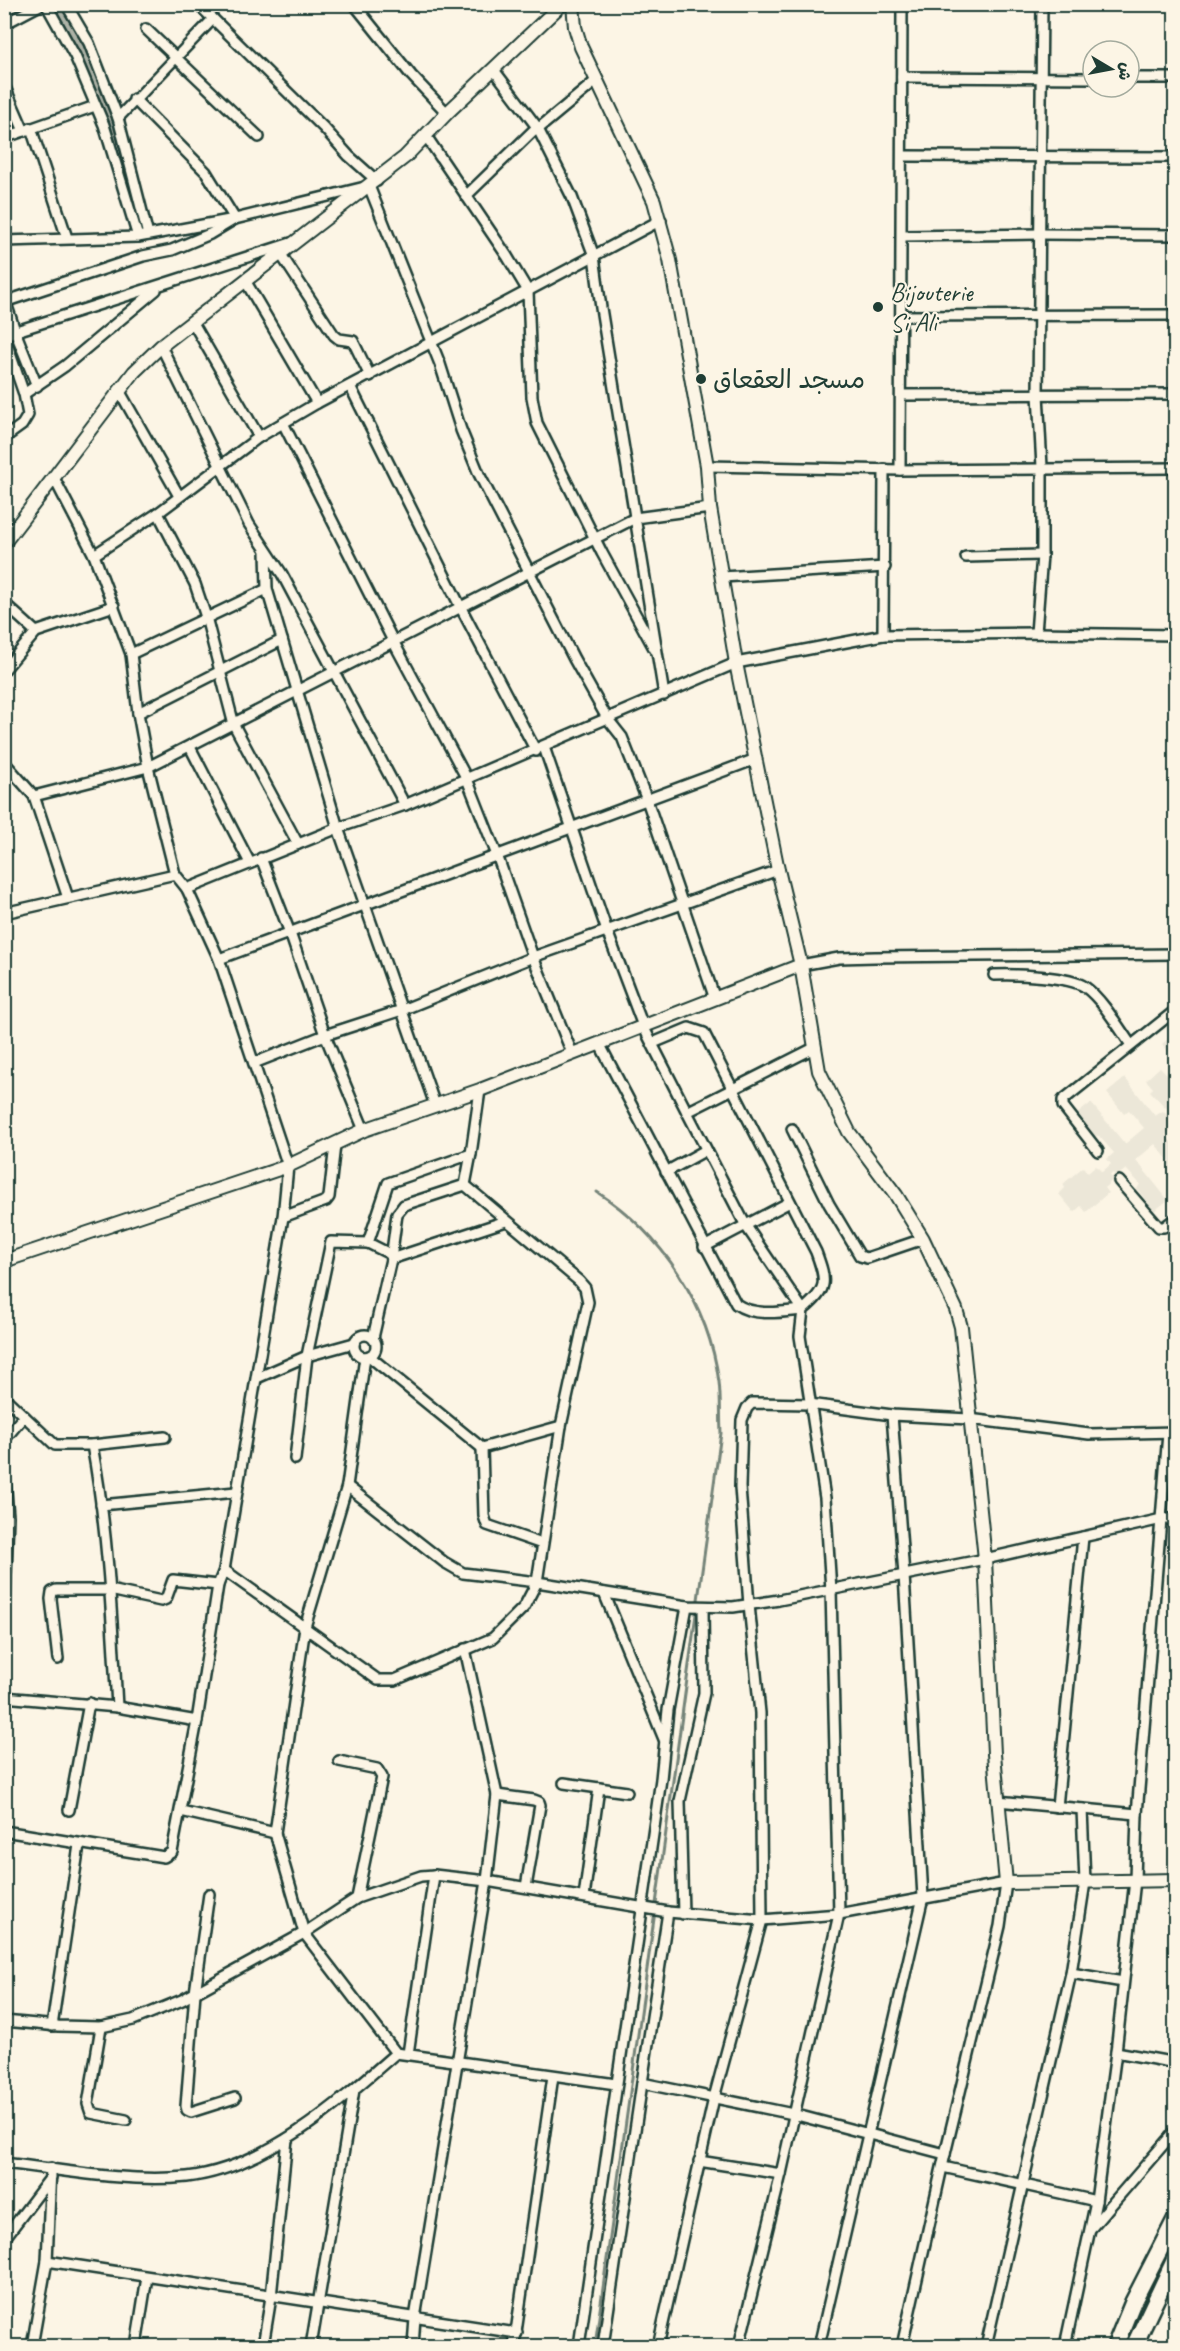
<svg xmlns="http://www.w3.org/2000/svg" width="1180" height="2351" font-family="Caveat,'Playpen Sans Arabic',sans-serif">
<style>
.built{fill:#ece7d8}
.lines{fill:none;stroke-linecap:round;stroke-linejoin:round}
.stream{stroke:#758479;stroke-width:3}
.canal{stroke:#aeb3a7;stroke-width:10}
.minor-casing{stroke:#1f3d34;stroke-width:14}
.tertiary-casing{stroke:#1f3d34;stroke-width:16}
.primary-casing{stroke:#1f3d34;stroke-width:20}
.minor{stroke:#fcf5e5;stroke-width:9}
.tertiary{stroke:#fcf5e5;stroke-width:12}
.primary{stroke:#fcf5e5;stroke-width:15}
.poi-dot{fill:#1f3d34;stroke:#fcf5e5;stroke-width:2}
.labels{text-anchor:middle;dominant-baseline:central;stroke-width:4.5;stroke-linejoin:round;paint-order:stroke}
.poi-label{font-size:26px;fill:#1f3d34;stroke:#fcf5e5;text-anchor:start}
</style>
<rect width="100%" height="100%" fill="#fcf5e5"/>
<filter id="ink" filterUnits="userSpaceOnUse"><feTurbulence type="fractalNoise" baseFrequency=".0167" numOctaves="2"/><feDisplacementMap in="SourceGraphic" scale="12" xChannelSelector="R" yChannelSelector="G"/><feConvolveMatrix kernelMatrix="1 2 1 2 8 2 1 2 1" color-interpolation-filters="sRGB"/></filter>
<g filter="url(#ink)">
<g class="built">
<path d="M 1175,1033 L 1175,1060 L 1162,1044 Z"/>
<path d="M 1160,1067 L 1169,1076 L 1173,1073 L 1175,1076 L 1175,1119 L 1171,1123 L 1174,1128 L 1166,1135 L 1175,1147 L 1175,1174 L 1168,1165 L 1169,1161 L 1155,1144 L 1136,1160 L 1168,1200 L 1154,1211 L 1137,1189 L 1140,1184 L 1126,1169 L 1116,1177 L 1113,1173 L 1110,1175 L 1113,1180 L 1104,1188 L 1108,1193 L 1086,1212 L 1081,1206 L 1074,1212 L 1059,1194 L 1065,1188 L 1063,1184 L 1083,1167 L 1088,1173 L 1096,1166 L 1102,1172 L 1111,1164 L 1107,1159 L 1114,1153 L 1099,1136 L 1093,1135 L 1077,1114 L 1091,1103 L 1125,1144 L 1144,1128 L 1129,1110 L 1124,1114 L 1107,1093 L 1125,1078 L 1155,1116 L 1163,1111 L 1169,1117 L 1174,1112 L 1170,1106 L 1166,1108 L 1150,1091 L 1153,1088 L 1146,1080 Z"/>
</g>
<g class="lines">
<path class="stream" d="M 595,2346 L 721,1433 C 720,1416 721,1398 719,1382 C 709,1305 662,1234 597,1192"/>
<path class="canal" d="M 59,4 L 87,55 L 120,140"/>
<g class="minor-casing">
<g id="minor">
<path d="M 46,4 L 75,56 L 104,125 L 138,237"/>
<path d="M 66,4 L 89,43 L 118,118"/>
<path d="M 198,4 L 324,128 L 349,156 L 377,181"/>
<path d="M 354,4 L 411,75 L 447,113"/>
<path d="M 4,24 L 42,4"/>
<path d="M 146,29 L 259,137"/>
<path d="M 494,70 L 537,127 L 572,197 L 594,256 L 601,308 L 664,695"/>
<path d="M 902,77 L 1093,78"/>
<path d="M 1129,78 L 1176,78"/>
<path d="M 4,85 L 24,131"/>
<path d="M 31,128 L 67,238"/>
<path d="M 538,129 L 597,80"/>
<path d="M 426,136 L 507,256 L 528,291 L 532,397 L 537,423 L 602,553 L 655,650"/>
<path d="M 4,138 L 95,106"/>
<path d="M 903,156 L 1176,157"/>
<path d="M 466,196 L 537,127"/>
<path d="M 148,235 L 118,118 L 213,19"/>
<path d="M 903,236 L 1039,234 L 1176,235"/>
<path d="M 4,241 L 138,237 L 235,219 L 369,186 L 440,364 L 461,430 L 479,474 L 574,659 L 607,718 L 622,737 L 647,800 L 715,999"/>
<path d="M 280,253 L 334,335 L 339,339 L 353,341 L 370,376"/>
<path d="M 246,282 L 317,403"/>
<path d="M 4,297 L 15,331 L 37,386"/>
<path d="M 4,302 L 143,256 L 172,250 L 210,234 L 235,219 L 206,172 L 134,99"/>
<path d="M 901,316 L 1176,315"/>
<path d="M 192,321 L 259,437"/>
<path d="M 4,335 L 291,243"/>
<path d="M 4,336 L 24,394 L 28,415 L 22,425 L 4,438"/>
<path d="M 161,346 L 249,524 L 282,574 L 405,805"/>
<path d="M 350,386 L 460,606 L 536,751"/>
<path d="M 120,392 L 179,496"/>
<path d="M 24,394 L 65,366 L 156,290"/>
<path d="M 901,395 L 1176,394"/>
<path d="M 283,423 L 393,641 L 467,779 L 497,855 L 533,957 L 572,1053"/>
<path d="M 707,466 L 900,470 L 1176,468"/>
<path d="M 900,470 L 902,4"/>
<path d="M 158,513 L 195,584 L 206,617 L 234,725 L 298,844"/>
<path d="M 266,551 L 267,589 L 338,828 L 435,1105"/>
<path d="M 94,555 L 158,513 L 259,437 L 317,403 L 661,220"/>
<path d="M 966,557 L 1042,555"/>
<path d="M 722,577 L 885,567"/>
<path d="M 4,603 L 36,632"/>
<path d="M 1036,633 L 1042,555 L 1042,467 L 1038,394 L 1042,4"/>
<path d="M 883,635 L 884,469"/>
<path d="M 131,654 L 267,589"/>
<path d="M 4,670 L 36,632 L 114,606"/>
<path d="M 138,713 L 282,640"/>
<path d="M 190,747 L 250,863"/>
<path d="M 544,747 L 607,931 L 643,1026 L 687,1112 L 814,1048"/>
<path d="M 4,762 L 34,796 L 68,898"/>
<path d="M 34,796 L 148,767 L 635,518 L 710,508"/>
<path d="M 261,858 L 290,933 L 325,1035 L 364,1130"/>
<path d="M 187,889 L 338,828 L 405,805 L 736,663 L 883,635 L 1036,633 L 1176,635"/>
<path d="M 4,913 L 175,874"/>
<path d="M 219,959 L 756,759"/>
<path d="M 801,965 L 839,958 L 875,957 L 1176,954"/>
<path d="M 994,975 C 1015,974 1069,976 1085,987 C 1102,999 1119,1028 1131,1045"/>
<path d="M 599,1043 L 736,1304 C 754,1317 782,1312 803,1310 L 746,1226 L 687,1112"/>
<path d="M 653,1043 L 689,1028 L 704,1033 L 816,1252 C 827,1282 828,1289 803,1310 L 800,1336 L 825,1498 L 831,1590 L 839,1914 L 781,2174 L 739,2346"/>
<path d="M 254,1063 L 325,1035 L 402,1010 L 533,957 L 778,870"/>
<path d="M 792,1129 L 829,1204 L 860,1256 L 867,1258 L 923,1239"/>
<path d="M 1098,1151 L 1063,1106 L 1063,1100 L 1176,1010"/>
<path d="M 666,1172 L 706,1150"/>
<path d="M 1119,1181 L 1159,1227 L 1164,1227 L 1176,1218"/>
<path d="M 283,1217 L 326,1201 L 329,1197 L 335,1145"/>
<path d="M 704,1247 L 790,1202"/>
<path d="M 392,1255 L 368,1243 L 388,1183 L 471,1154"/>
<path d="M 391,1259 L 506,1221"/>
<circle cx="365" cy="1346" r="11"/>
<path d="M 373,1338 L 391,1259 L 397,1214 L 401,1209 L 404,1205 L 465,1185 L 471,1154 L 480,1090"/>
<path d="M 369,1356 L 482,1448 L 561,1426"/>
<path d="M 365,1357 L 347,1486 L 305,1627 L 275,1833 L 304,1933 L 396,2053 L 616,2084"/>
<path d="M 257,1378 L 307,1356 L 354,1343"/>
<path d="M 4,1397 L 55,1445 L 92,1445 C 108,1531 112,1619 117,1707"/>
<path d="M 4,1440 L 24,1416"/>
<path d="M 92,1445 L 165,1437"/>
<path d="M 482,1448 L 484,1516 L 487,1525 L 542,1544"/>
<path d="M 295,1459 L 307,1356 L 331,1242 L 368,1243"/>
<path d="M 4,1466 L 8,1516 L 4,1636"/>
<path d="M 347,1486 L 444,1562 L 463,1573 L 537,1582 L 687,1606 L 733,1607 L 779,1600 L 985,1559 L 1162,1519 L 1176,1519"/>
<path d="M 101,1505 L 236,1492"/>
<path d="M 224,1570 L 378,1680 L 395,1680 L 493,1638 L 524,1607 L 537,1582 L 561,1426 L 588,1302 L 585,1288 L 579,1281 L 465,1185"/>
<path d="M 604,1593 L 664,1739"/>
<path d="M 58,1659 L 51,1599 L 52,1592 L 56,1590 L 110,1590 L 161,1601 L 166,1599 L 173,1580 L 218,1585"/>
<path d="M 4,1697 L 117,1707 L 197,1721"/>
<path d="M 339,1761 L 377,1769 L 382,1777 L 357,1898"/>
<path d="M 564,1783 L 627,1792"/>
<path d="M 497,1795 L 534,1800 L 539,1802 L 540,1805 L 526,1887"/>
<path d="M 997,1801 L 1137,1814"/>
<path d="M 1057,1807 L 1083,1537"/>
<path d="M 69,1810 L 89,1703"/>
<path d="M 181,1811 L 275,1833"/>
<path d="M 4,1831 L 164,1857 L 172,1852 L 197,1721 L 218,1585 L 224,1570 L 283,1217 L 288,1166 L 219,959 L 187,889 L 175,874 L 148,767 L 138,713 L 131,654 L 94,555 L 54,478"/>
<path d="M 209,1894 L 195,1993 L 186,2106 L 187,2110 L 191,2112 L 235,2098"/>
<path d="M 584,1897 L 599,1788"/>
<path d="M 683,1914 L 680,1801 L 704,1693 L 703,1607"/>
<path d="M 1071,1973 L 1123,1982"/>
<path d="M 4,2021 L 58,2026 L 101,2027 L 133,2020 L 182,2000 L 304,1933 L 357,1898 L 421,1876 L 434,1875 L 487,1881 L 668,1912 L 762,1920 L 839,1914 L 1006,1883 L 1000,1926 L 945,2154 L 902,2346"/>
<path d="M 52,2026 L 79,1845"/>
<path d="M 101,2027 L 88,2104 L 91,2113 L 126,2120"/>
<path d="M 1116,2052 L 1176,2063"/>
<path d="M 408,2054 L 434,1875"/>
<path d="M 642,2083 L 668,1912"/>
<path d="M 699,2161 L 781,2174"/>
<path d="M 4,2163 C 63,2170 128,2183 187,2177 C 266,2168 339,2103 396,2053"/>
<path d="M 943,2167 L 1096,2201"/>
<path d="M 1092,2227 L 1176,2130"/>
<path d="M 4,2239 L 51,2177"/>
<path d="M 47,2261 L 517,2333"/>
<path d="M 32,2346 L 47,2261 L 51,2168"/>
<path d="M 136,2346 L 147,2277"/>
<path d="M 263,2346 L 271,2297 L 287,2139"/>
<path d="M 311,2346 L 354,2090"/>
<path d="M 413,2346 L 415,2318 L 487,1881 L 497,1795 L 465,1649"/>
<path d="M 514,2346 L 553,2076"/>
<path d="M 579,2346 L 661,1779 L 668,1710 L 687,1606"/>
<path d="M 603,2346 L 642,2083 L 793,2114 L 945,2154"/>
<path d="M 658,2346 L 714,2098 L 762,1920 L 760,1713 L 749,1605 L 740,1487 L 742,1420 L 747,1408 L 752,1403 L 809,1404 L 892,1415 L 969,1419 L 1089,1434 L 1176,1432"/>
<path d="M 819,2346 L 923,1897 L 904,1575 L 892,1415"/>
<path d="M 986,2346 L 1071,1973 L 1085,1882 L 1082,1809"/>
<path d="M 1065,2346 L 1096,2201 L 1116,2052 L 1135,1880 L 1137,1814 L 1168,1433"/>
</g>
</g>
<g class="tertiary-casing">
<g id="tertiary">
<path d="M 573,4 L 575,27 L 581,47 L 654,201 L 670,260 L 707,466 L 710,508 L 736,663 L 778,870 L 801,965 L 819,1071 L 849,1132 L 896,1195 L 923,1239 L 956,1309 L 961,1327 L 985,1559 L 994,1754 L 1006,1883 L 1176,1880"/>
<path d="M 4,543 L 134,372 L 161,346 L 405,157 L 447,113 L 562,4"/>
<path d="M 4,1261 L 288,1166 L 364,1130 L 480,1090 L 801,965"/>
</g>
</g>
<g class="primary-casing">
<g id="primary">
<path d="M 1115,2346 L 1133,2302 L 1176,2218"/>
<path d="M 1134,2346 L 1176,2257"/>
</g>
</g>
<use href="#minor" class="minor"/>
<use href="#tertiary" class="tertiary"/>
<use href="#primary" class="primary"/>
</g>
</g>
<g class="poi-dot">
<circle cx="878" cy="307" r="6"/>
<circle cx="701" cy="379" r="6"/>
</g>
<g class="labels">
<g class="poi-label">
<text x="890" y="292">Bijouterie<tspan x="890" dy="30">Si Ali</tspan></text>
<text x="713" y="379">مسجد العقعاق</text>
</g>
</g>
<rect width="1180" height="2351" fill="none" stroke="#fcf5e5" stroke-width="24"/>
<rect x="12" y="12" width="1156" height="2327" fill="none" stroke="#1f3d34" stroke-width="2" filter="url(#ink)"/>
<g transform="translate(1111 69) rotate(100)"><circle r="28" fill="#fcf5e5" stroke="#a4ab9e" stroke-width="1.5"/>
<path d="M0-4.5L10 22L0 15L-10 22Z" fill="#1f3d34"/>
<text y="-9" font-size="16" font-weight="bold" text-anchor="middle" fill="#1f3d34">ش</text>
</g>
</svg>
